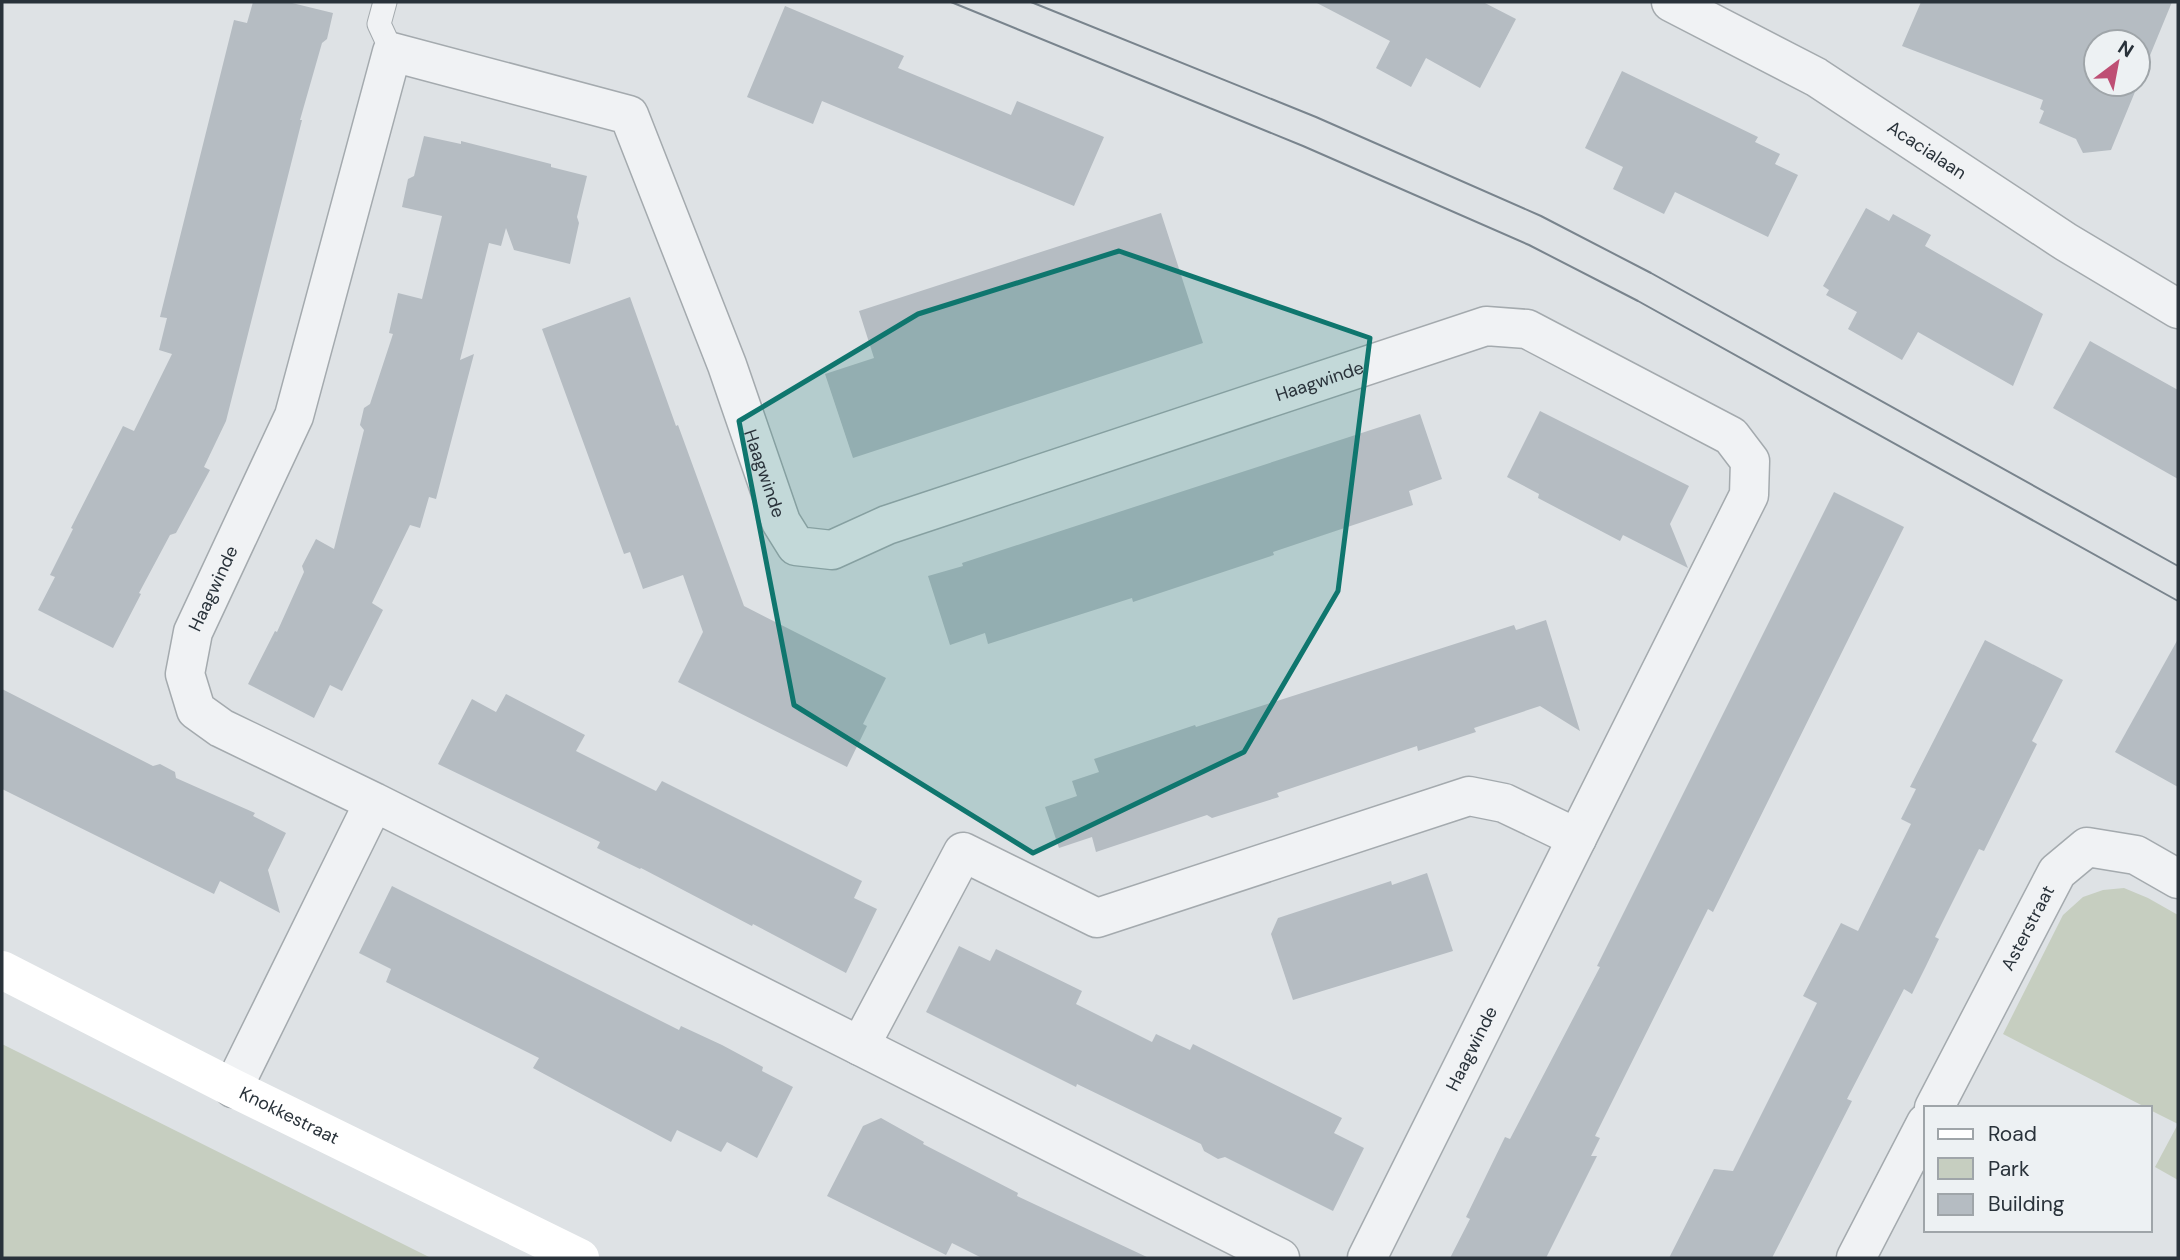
<svg xmlns="http://www.w3.org/2000/svg" width="2180" height="1260" font-family="'DM Sans',sans-serif">
<style>
.green{fill:#c6cec0}
.building{fill:#b5bcc2;fill-rule:evenodd}
.lines{fill:none;stroke-linecap:round;stroke-linejoin:round}
.lane-casing{stroke:#a4aaae;stroke-width:25}
.street-casing{stroke:#a4aaae;stroke-width:41}
.lane{stroke:#f0f2f4;stroke-width:23}
.street{stroke:#f0f2f4;stroke-width:38}
.secondary{stroke:#fff;stroke-width:38}
.tram{stroke:#79848d;stroke-width:2}
.marked{fill:#0f766e;fill-opacity:0.2;stroke:#0f766e;stroke-width:5;stroke-linejoin:round}
.labels{text-anchor:middle;dominant-baseline:central;stroke-width:7;stroke-linejoin:round;paint-order:stroke}
.street-label{font-size:18px;fill:#29323a;stroke:#edf1f3}
</style>
<rect width="100%" height="100%" fill="#dee2e5"/>
<g class="green">
<path d="M 2124,888 L 2148,898 L 2178,915 L 2178,1180 L 2155,1167 L 2178,1124 L 2150,1110 L 2150,1108 L 2147,1108 L 2003,1034 L 2063,915 L 2083,897 L 2103,890 Z"/>
<path d="M 2,1044 L 431,1258 L 2,1258 Z"/>
</g>
<g class="building">
<path d="M 253,2 L 288,2 L 333,13 L 327,39 L 322,43 L 300,120 L 302,120 L 294,152 L 226,421 L 204,467 L 210,470 L 176,533 L 170,535 L 139,593 L 141,594 L 113,648 L 38,610 L 55,577 L 50,575 L 73,529 L 71,528 L 123,426 L 134,431 L 172,354 L 159,350 L 167,318 L 160,317 L 234,20 L 247,23 Z"/>
<path d="M 1315,2 L 1483,2 L 1516,19 L 1480,88 L 1426,58 L 1411,87 L 1376,68 L 1390,41 Z"/>
<path d="M 1921,2 L 2172,2 L 2111,150 L 2083,153 L 2076,139 L 2039,123 L 2044,111 L 2040,109 L 2043,100 L 1902,46 ZM 2096,42 L 2138,42 L 2138,84 L 2096,84 Z"/>
<path d="M 785,6 L 904,56 L 898,68 L 1011,115 L 1017,101 L 1104,137 L 1074,206 L 822,101 L 813,124 L 747,97 Z"/>
<path d="M 1622,71 L 1758,137 L 1755,142 L 1780,154 L 1775,164 L 1798,175 L 1768,237 L 1675,192 L 1664,214 L 1613,189 L 1623,167 L 1585,148 Z"/>
<path d="M 424,136 L 461,144 L 461,141 L 551,164 L 551,167 L 587,176 L 577,217 L 579,223 L 570,264 L 514,250 L 506,228 L 501,246 L 489,243 L 460,360 L 474,354 L 436,499 L 429,497 L 420,528 L 410,525 L 372,603 L 383,610 L 342,691 L 330,685 L 314,718 L 248,684 L 275,631 L 277,632 L 304,572 L 302,566 L 316,539 L 334,549 L 364,430 L 360,425 L 364,408 L 370,404 L 393,334 L 389,333 L 398,293 L 422,299 L 442,216 L 402,207 L 408,179 L 414,176 Z"/>
<path d="M 1866,208 L 1889,221 L 1893,214 L 1931,235 L 1925,246 L 2043,314 L 2013,386 L 1918,332 L 1902,360 L 1848,329 L 1857,312 L 1826,295 L 1829,290 L 1823,286 Z"/>
<path d="M 1161,213 L 1203,343 L 853,458 L 825,374 L 874,358 L 859,311 Z"/>
<path d="M 630,297 L 676,426 L 678,425 L 744,606 L 886,678 L 863,724 L 867,726 L 847,767 L 678,682 L 703,632 L 683,575 L 643,589 L 630,552 L 624,554 L 542,329 Z"/>
<path d="M 2090,341 L 2178,390 L 2178,479 L 2053,408 Z"/>
<path d="M 1540,411 L 1689,486 L 1670,524 L 1688,568 L 1623,535 L 1620,541 L 1538,498 L 1539,494 L 1507,477 Z"/>
<path d="M 1420,414 L 1442,479 L 1409,491 L 1413,505 L 1273,552 L 1274,555 L 1133,602 L 1132,598 L 988,644 L 985,633 L 950,645 L 928,576 L 963,566 L 962,563 Z"/>
<path d="M 1834,492 L 1904,527 L 1713,912 L 1708,909 L 1595,1136 L 1600,1138 L 1591,1156 L 1597,1156 L 1546,1258 L 1450,1258 L 1470,1219 L 1466,1217 L 1505,1137 L 1510,1139 L 1600,967 L 1597,966 Z"/>
<path d="M 1546,620 L 1580,731 L 1540,706 L 1474,728 L 1476,732 L 1418,751 L 1417,746 L 1277,793 L 1279,797 L 1212,818 L 1207,815 L 1096,852 L 1092,837 L 1059,848 L 1045,807 L 1077,796 L 1072,781 L 1099,772 L 1094,759 L 1195,725 L 1196,727 L 1514,625 L 1516,630 Z"/>
<path d="M 2178,639 L 2178,787 L 2115,752 Z"/>
<path d="M 1985,640 L 2063,680 L 2032,741 L 2037,744 L 1984,851 L 1979,849 L 1935,937 L 1939,939 L 1926,966 L 1912,994 L 1904,989 L 1847,1099 L 1852,1101 L 1772,1258 L 1669,1258 L 1714,1169 L 1733,1171 L 1817,1003 L 1803,996 L 1841,923 L 1858,931 L 1911,824 L 1901,819 L 1916,789 L 1910,787 Z"/>
<path d="M 2,689 L 153,766 L 160,764 L 175,772 L 176,778 L 255,813 L 253,816 L 286,833 L 268,870 L 280,913 L 220,881 L 214,894 L 2,789 Z"/>
<path d="M 506,694 L 585,735 L 576,751 L 656,791 L 662,781 L 862,881 L 854,898 L 877,909 L 846,973 L 753,924 L 752,926 L 641,868 L 640,869 L 597,848 L 600,842 L 438,764 L 472,699 L 496,712 Z"/>
<path d="M 1427,873 L 1453,951 L 1293,1000 L 1271,934 L 1278,918 L 1391,881 L 1392,885 Z"/>
<path d="M 392,886 L 679,1030 L 681,1026 L 722,1045 L 763,1067 L 762,1071 L 793,1087 L 757,1158 L 727,1142 L 721,1152 L 677,1130 L 671,1142 L 533,1068 L 539,1058 L 386,982 L 391,969 L 359,953 Z"/>
<path d="M 959,946 L 990,961 L 996,949 L 1082,991 L 1076,1004 L 1152,1042 L 1156,1034 L 1190,1050 L 1193,1044 L 1342,1118 L 1334,1133 L 1364,1148 L 1333,1211 L 1225,1157 L 1218,1159 L 1204,1151 L 1201,1144 L 1077,1084 L 1076,1087 L 926,1012 Z"/>
<path d="M 881,1118 L 924,1142 L 923,1144 L 1018,1193 L 1017,1196 L 1149,1258 L 982,1258 L 952,1243 L 946,1255 L 827,1196 L 863,1126 Z"/>
</g>
<g class="lines">
<g class="lane-casing">
<path id="lane" d="M 385,2 L 379,24 L 392,52"/>
</g>
<g class="street-casing">
<g id="street">
<path id="s1" d="M 1671,2 L 1816,77 L 2066,242 L 2178,309"/>
<path d="M 860,1046 L 1280,1258"/>
<path id="s2" d="M 233,1088 L 374,802 L 221,728 L 196,710 L 185,674 L 193,632 L 294,416 L 392,52 L 629,115 L 727,365 L 781,522 L 796,546 L 832,550 L 887,525 L 1486,326 L 1527,329 L 1731,436 L 1750,461 L 1749,495 L 1577,838 L 1504,803 L 1469,796 L 1097,918 L 963,852 L 860,1046 L 374,802"/>
<path id="s3" d="M 1934,1108 L 2057,872 L 2087,847 L 2136,855 L 2178,879"/>
<path id="s4" d="M 1367,1258 L 1577,838"/>
<path d="M 1856,1258 L 1926,1123"/>
</g>
</g>
<use href="#lane" class="lane"/>
<use href="#street" class="street"/>
<path class="secondary" id="s5" d="M 2,970 L 233,1088 L 580,1258"/>
<g class="tram">
<path d="M 951,2 L 1303,146 L 1529,245 L 1638,301 L 2178,601"/>
<path d="M 1031,2 L 1316,117 L 1541,216 L 1651,273 L 2178,566"/>
</g>
</g>
<path class="marked" d="M 1119,251 L 1370,338 L 1338,591 L 1244,752 L 1033,853 L 794,705 L 739,421 L 918,314 Z"/>
<g class="labels">
<g class="street-label">
<text stroke="none"><textPath href="#s1" startOffset="296">Acacialaan</textPath></text>
<text stroke="none"><textPath href="#s2" startOffset="2476">Haagwinde</textPath></text>
<text stroke="none"><textPath href="#s2" startOffset="1844">Haagwinde</textPath></text>
<text stroke="none"><textPath href="#s2" startOffset="648">Haagwinde</textPath></text>
<text stroke="none"><textPath href="#s3" startOffset="203">Asterstraat</textPath></text>
<text stroke="none"><textPath href="#s4" startOffset="234">Haagwinde</textPath></text>
<text stroke="none"><textPath href="#s5" startOffset="322">Knokkestraat</textPath></text>
</g>
</g>
<rect width="2180" height="1260" fill="none" stroke="#29323a" stroke-width="7"/>
<rect x="1924" y="1106" width="228" height="126" fill="#edf1f3" stroke="#9fa5a9" stroke-width="2"/>
<rect x="1938" y="1129" width="35" height="10" fill="#ffffff" stroke="#9fa5a9" stroke-width="2"/>
<text x="1988" y="1141" font-size="21" fill="#29323a">Road</text>
<rect x="1938" y="1158" width="35" height="21" fill="#c6cec0" stroke="#9fa5a9" stroke-width="2"/>
<text x="1988" y="1176" font-size="21" fill="#29323a">Park</text>
<rect x="1938" y="1194" width="35" height="21" fill="#b5bcc2" stroke="#9fa5a9" stroke-width="2"/>
<text x="1988" y="1211" font-size="21" fill="#29323a">Building</text>
<g transform="translate(2117 63) rotate(32)"><circle r="33" fill="#edf1f3" stroke="#9fa5a9" stroke-width="2"/>
<path d="M0-5L12 26L0 18L-12 26Z" fill="#be4f74"/>
<text y="-10" font-size="19" font-weight="bold" text-anchor="middle" fill="#29323a">N</text>
</g>
</svg>
